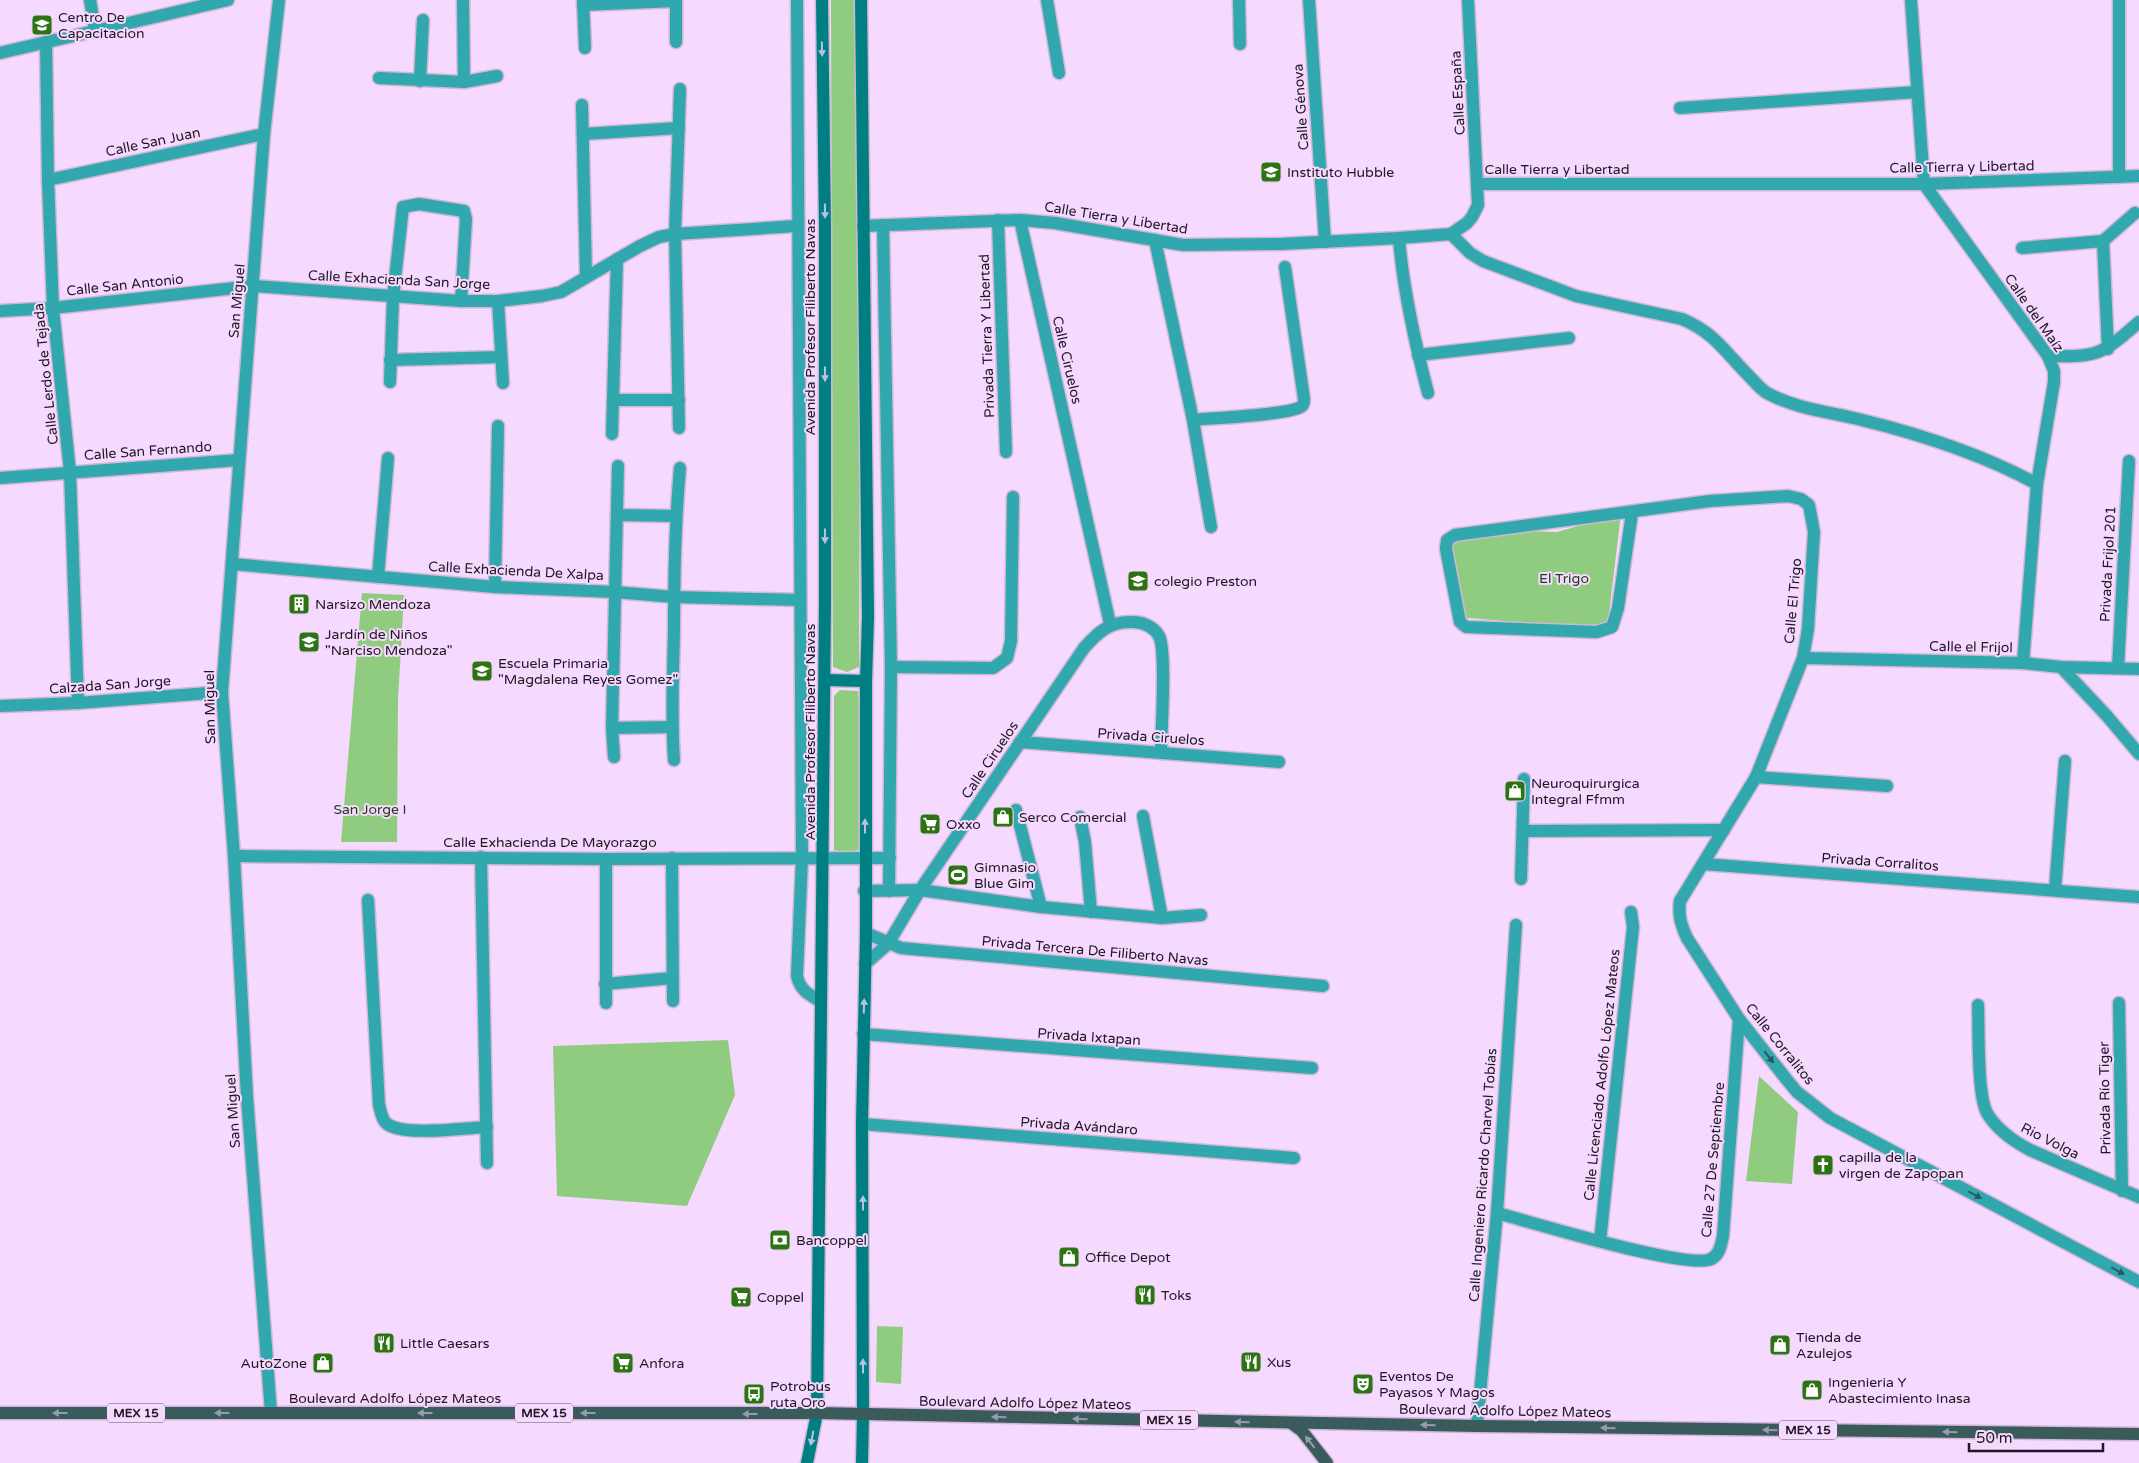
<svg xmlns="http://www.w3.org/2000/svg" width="2139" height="1463" font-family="'Varela Round',sans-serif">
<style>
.green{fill:#90cc7f}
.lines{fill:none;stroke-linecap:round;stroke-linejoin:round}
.street-casing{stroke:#d0b6d7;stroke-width:15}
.secondary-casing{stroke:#d0b6d7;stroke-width:15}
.primary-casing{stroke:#d0b6d7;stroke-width:15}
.street{stroke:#30a8ad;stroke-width:12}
.secondary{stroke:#007f83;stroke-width:12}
.primary{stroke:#3a5b5c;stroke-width:12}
.oneway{fill:#b8c2df}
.oneway2{fill:#285861}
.oneway3{fill:#989aad}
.labels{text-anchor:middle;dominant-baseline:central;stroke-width:4;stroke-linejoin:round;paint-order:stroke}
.shield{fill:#f6d9fe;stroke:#615065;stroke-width:1}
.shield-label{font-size:12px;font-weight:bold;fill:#211623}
.poi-label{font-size:14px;fill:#211623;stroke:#f6d9fe;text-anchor:start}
.street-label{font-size:14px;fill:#211623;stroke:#f6d9fe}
.park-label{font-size:14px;fill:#1f4015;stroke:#f6d9fe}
</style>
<rect width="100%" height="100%" fill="#f6d9fe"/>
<g class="green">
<path d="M 831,0 L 856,0 L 860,348 L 859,667 L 847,672 L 833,667 Z"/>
<path d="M 1621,514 L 1607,630 L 1458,617 L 1446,545 L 1495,530 L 1557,532 Z"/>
<path d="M 362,593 L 404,595 L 398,700 L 397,842 L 341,842 Z"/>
<path d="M 840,690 L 858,691 L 862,728 L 861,849 L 847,853 L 834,850 L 834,696 Z"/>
<path d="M 728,1040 L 735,1095 L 687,1206 L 557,1196 L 553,1046 Z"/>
<path d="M 1759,1076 L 1798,1112 L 1792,1184 L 1746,1181 Z"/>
<path d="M 877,1326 L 903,1327 L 901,1384 L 876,1382 Z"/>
</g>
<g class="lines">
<g class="street-casing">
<g id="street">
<path d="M 90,0 L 95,30"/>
<path d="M 463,0 L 464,82"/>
<path d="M 583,0 L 585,48"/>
<path d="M 797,0 L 802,858 L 797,976 C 800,990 808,994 820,1001"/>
<path d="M 1047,0 L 1059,73"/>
<path d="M 1239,0 L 1240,44"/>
<path d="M 1309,0 L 1325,242"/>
<path d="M 1911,0 L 1924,184 L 2048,356 L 2054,371 L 2054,382 L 2037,484 L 2023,663"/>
<path d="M 2119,1 L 2119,177"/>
<path d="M 583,5 L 676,1"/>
<path d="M 46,42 L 48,180 L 53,308 L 70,472 L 78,703"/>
<path d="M 676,42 L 676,0"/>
<path d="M 0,53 L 228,0"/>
<path d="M 379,78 L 464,82 L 497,76"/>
<path d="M 420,81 L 423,20"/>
<path d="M 582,105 L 586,276"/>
<path d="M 1680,108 L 1917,92"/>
<path d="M 583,134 L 679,128"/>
<path d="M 48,180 L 264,134"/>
<path d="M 1478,184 L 1924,184 L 2139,176"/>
<path d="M 998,220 L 1006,452"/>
<path d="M 1020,220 L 1110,624"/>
<path d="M 883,225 L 891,667 L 889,891"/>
<path d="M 863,226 L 1020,220 L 1055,223 L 1183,245 L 1280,244 L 1399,238 L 1451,234 L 1467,223 L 1472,217 L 1478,205 L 1468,0"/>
<path d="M 1451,234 L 1470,253 L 1483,261 L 1576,296 L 1682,319 C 1715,333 1724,351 1748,375 C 1754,381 1760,389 1767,393 C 1796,409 1831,412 1862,420 C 1923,435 1982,454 2037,484"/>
<path d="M 1399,238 C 1403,290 1415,343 1428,393"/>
<path d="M 1155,240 L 1193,420 L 1211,527"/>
<path d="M 2103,241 L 2108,349"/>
<path d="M 2022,248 L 2103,241 L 2135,213"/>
<path d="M 498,301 L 503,383"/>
<path d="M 0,311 L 53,308 L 253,286 L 461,301 L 498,301 L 542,296 L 561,292 L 640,246 L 659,237 L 675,234 L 797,226"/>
<path d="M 1418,355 L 1569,338"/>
<path d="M 2048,356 C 2099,357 2101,355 2139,322"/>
<path d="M 390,360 L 501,357"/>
<path d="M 390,382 L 393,297 L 403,207 L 419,204 L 464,211 L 466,219 L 461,301"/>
<path d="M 614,400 L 679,400"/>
<path d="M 1193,420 C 1210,418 1292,415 1302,406 C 1304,404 1304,401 1304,399 L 1285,267"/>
<path d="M 679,428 L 675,234 L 680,89"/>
<path d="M 612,434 L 617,259"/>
<path d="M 0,478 L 239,460"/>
<path d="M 1632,513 L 1618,608 L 1612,627 L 1597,632 L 1466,627 L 1460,622 L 1446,549 L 1447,540 L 1455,535 L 1710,501 L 1788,496 L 1801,499 L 1809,505 L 1814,532 L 1808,629 L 1803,658 L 1756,777 L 1680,901 C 1678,915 1681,925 1687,938 L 1739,1019 L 1787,1080 L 1797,1092 L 1830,1118 L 2139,1282"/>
<path d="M 617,515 L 676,516"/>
<path d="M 232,564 L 495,587 L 615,592 L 674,597 L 800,600"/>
<path d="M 378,577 L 388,458"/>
<path d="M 495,587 L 498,426"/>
<path d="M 1803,658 L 2023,663 L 2061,667 L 2139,669"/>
<path d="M 891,667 L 993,668 L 1007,658 L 1011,641 L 1013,497"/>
<path d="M 2061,667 L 2107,716 L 2139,754"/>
<path d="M 2118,668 L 2129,461"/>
<path d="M 0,706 L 78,703 L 222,692"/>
<path d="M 612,728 L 672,727"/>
<path d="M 1020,742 L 1279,762"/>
<path d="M 614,757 L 612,728 L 618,466"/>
<path d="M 674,760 C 671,717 673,674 674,631 C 674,576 675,522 680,468"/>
<path d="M 1756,777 L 1887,786"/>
<path d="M 1016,810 L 1041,907"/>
<path d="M 1143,816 L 1162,918"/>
<path d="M 1080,817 L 1085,842 L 1091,912"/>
<path d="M 1523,831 L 1724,830"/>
<path d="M 234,856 L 606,859 L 890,858"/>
<path d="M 481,857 L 487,1163"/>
<path d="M 672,858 L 673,1001"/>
<path d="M 1703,864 L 2139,897"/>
<path d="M 1521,879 L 1524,779"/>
<path d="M 2055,890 L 2065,761"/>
<path d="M 864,891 L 920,890 L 1041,907 L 1162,918 L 1201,915"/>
<path d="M 368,900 L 379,1105 C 381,1111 381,1118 386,1123 C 401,1137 465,1128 487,1127"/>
<path d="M 866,933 L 901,948 L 1323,986"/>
<path d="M 865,964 L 888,944 L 920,890 L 1084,648 C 1099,631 1111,621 1133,622 C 1143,622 1154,627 1159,636 C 1167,652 1161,731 1161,753"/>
<path d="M 605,984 L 672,978"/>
<path d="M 606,1003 L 606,859"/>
<path d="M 2119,1003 L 2122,1191"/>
<path d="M 1978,1005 C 1979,1028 1977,1095 1987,1113 C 1997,1130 2013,1141 2030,1150 L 2139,1197"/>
<path d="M 863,1034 L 1312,1068"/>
<path d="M 862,1124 L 1294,1158"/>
<path d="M 1497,1213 C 1531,1222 1687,1270 1711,1259 C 1720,1255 1721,1244 1723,1236 L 1739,1019"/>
<path d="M 1600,1241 L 1633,927 L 1631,912"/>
<path d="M 271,1413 L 247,1097 L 234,856 L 222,692 L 264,134 L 279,0"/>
<path d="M 1477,1426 L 1497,1213 L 1516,925"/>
</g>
</g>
<g class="secondary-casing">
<g id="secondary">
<path d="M 861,0 L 868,617 L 866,681 L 866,933 L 862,1124 L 863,1415 L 862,1463"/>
<path d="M 825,680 L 866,681"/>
<path d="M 807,1463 L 817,1413 L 825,602 L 825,228 L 822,0"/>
</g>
</g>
<g class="primary-casing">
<g id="primary">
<path d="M 0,1413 L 817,1413 L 1477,1426 L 2139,1434"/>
<path d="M 1291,1423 L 1302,1431 L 1327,1463"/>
</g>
</g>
<use href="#street" class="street"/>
<use href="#secondary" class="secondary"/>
<use href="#primary" class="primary"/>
</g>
<defs><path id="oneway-solid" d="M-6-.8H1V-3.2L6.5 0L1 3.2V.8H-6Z" transform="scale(1.25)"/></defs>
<g class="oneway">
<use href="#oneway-solid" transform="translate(822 49) rotate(89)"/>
<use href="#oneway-solid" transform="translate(825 211) rotate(89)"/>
<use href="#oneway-solid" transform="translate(825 374) rotate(90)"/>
<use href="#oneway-solid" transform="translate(825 536) rotate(90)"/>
<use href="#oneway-solid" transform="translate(865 826) rotate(-90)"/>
<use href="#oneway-solid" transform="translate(864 1006) rotate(-88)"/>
<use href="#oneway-solid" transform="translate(863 1203) rotate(-90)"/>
<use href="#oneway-solid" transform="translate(863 1366) rotate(-90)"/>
<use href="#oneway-solid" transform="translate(812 1438) rotate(101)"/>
</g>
<g class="oneway2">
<use href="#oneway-solid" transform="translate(1769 1057) rotate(52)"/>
<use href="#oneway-solid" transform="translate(1975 1195) rotate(28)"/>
<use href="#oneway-solid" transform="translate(2118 1271) rotate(28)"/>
</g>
<g class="oneway3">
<use href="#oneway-solid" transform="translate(60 1413) rotate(-180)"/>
<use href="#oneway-solid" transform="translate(222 1413) rotate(-180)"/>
<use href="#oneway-solid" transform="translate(425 1413) rotate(-180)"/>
<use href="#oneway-solid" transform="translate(588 1413) rotate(-180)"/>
<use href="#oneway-solid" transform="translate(750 1414) rotate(-180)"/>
<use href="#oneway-solid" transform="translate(999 1417) rotate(-179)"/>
<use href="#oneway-solid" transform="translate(1080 1419) rotate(-179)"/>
<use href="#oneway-solid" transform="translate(1242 1422) rotate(-179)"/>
<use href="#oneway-solid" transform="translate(1428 1425) rotate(-179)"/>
<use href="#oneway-solid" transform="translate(1608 1428) rotate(-179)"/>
<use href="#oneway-solid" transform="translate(1770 1430) rotate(-179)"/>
<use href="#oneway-solid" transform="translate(1950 1432) rotate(-179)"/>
<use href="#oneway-solid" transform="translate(1310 1442) rotate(-128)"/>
</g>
<defs>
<g id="university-square" transform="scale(1.125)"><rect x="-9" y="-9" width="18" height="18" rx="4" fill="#2d7313" stroke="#f6d9fe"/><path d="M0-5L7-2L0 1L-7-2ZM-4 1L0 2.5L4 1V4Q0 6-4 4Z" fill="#fff"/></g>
<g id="school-square" transform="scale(1.125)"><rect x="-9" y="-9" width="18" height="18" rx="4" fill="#2d7313" stroke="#f6d9fe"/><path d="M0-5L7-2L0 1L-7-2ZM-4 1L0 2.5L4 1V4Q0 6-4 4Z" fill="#fff"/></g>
<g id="building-square" transform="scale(1.125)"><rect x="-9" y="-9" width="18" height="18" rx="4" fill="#2d7313" stroke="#f6d9fe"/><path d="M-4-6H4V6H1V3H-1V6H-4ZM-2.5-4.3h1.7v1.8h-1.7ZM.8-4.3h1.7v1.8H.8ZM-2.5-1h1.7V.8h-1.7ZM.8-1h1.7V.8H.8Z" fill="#fff"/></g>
<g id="shop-square" transform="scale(1.125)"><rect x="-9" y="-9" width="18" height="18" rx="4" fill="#2d7313" stroke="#f6d9fe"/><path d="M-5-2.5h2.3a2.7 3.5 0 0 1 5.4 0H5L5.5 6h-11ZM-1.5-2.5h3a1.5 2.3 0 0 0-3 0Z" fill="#fff"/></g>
<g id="supermarket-square" transform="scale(1.125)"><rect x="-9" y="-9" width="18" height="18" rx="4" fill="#2d7313" stroke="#f6d9fe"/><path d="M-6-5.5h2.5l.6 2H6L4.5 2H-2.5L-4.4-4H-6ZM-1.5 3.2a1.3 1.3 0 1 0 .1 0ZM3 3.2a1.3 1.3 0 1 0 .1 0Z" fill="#fff"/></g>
<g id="stadium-square" transform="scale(1.125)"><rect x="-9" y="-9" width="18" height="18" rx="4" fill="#2d7313" stroke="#f6d9fe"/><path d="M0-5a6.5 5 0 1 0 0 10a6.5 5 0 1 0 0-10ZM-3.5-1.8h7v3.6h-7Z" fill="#fff"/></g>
<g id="church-square" transform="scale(1.125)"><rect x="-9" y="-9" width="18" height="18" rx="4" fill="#2d7313" stroke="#f6d9fe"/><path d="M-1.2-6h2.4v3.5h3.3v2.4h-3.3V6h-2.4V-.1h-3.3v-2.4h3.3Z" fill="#fff"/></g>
<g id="bank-square" transform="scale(1.125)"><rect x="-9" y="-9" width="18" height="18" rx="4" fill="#2d7313" stroke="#f6d9fe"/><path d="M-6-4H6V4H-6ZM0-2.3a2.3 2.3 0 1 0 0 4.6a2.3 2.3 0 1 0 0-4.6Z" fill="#fff"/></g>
<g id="restaurant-square" transform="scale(1.125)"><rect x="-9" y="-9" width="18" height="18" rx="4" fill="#2d7313" stroke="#f6d9fe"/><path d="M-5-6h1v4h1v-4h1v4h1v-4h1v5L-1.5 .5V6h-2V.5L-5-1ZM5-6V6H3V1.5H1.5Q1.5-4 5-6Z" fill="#fff"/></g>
<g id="theatre-square" transform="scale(1.125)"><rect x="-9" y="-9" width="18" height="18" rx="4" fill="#2d7313" stroke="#f6d9fe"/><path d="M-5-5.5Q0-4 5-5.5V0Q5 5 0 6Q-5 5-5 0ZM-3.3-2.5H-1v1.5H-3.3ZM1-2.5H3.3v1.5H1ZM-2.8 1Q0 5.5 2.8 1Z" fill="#fff"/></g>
<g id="bus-square" transform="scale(1.125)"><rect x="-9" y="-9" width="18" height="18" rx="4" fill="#2d7313" stroke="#f6d9fe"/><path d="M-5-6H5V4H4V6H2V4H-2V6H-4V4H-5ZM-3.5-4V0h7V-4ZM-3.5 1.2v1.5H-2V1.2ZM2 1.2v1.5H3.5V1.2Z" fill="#fff"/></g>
</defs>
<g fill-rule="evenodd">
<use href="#university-square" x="42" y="25"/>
<use href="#school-square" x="1271" y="172"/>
<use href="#school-square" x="1138" y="581"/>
<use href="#building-square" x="299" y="604"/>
<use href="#school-square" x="309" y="642"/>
<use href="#school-square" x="482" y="671"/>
<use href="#shop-square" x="1515" y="791"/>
<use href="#shop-square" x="1003" y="817"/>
<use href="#supermarket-square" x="930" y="824"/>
<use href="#stadium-square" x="958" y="875"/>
<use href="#church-square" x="1823" y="1165"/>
<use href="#bank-square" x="780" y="1240"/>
<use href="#shop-square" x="1069" y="1257"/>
<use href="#restaurant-square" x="1145" y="1295"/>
<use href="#supermarket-square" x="741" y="1297"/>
<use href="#restaurant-square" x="384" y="1343"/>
<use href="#shop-square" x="1780" y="1345"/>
<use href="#restaurant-square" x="1251" y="1362"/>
<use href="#shop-square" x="323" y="1363"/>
<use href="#supermarket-square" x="623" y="1363"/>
<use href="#theatre-square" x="1363" y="1384"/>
<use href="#shop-square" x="1812" y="1390"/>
<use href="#bus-square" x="754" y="1394"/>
</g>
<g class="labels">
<g class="shield">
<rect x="107" y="1403.5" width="58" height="19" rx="4"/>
<rect x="515" y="1403.5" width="58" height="19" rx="4"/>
<rect x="1140" y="1410.5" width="58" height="19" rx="4"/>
<rect x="1779" y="1420.5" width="58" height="19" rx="4"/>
</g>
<g class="shield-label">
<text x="136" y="1413">MEX 15</text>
<text x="544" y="1413">MEX 15</text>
<text x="1169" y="1420">MEX 15</text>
<text x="1808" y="1430">MEX 15</text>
</g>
<g class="poi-label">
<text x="58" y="17">Centro De<tspan x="58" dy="16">Capacitacion</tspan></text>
<text x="1287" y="172">Instituto Hubble</text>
<text x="1154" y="581">colegio Preston</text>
<text x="315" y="604">Narsizo Mendoza</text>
<text x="325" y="634">Jardín de Niños<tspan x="325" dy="16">"Narciso Mendoza"</tspan></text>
<text x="498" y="663">Escuela Primaria<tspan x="498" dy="16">"Magdalena Reyes Gomez"</tspan></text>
<text x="1531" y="783">Neuroquirurgica<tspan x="1531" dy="16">Integral Ffmm</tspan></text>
<text x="1019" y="817">Serco Comercial</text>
<text x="946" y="824">Oxxo</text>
<text x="974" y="867">Gimnasio<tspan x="974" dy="16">Blue Gim</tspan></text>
<text x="1839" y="1157">capilla de la<tspan x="1839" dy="16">virgen de Zapopan</tspan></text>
<text x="796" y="1240">Bancoppel</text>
<text x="1085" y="1257">Office Depot</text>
<text x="1161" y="1295">Toks</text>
<text x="757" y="1297">Coppel</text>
<text x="1796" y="1337">Tienda de<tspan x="1796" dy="16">Azulejos</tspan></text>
<text x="400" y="1343">Little Caesars</text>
<text x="1267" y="1362">Xus</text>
<text x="307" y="1363" text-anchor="end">AutoZone</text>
<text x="639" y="1363">Anfora</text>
<text x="1379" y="1376">Eventos De<tspan x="1379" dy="16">Payasos Y Magos</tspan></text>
<text x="1828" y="1382">Ingenieria Y<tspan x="1828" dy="16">Abastecimiento Inasa</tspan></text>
<text x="770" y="1386">Potrobus<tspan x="770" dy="16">ruta Oro</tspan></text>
</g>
<g class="street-label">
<text transform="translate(1458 93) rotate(-93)">Calle España</text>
<text transform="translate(1301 107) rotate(-94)">Calle Génova</text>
<text transform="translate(153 142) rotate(-12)">Calle San Juan</text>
<text transform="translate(1962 167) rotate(-1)">Calle Tierra y Libertad</text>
<text x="1557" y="169">Calle Tierra y Libertad</text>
<text transform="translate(1116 218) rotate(9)">Calle Tierra y Libertad</text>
<text transform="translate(399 280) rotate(3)">Calle Exhacienda San Jorge</text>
<text transform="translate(125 285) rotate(-6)">Calle San Antonio</text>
<text transform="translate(237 301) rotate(-85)">San Miguel</text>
<text transform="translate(2034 313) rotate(55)">Calle del Maíz</text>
<text transform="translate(810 327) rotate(-90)">Avenida Profesor Filiberto Navas</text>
<text transform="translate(987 336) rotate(-92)">Privada Tierra Y Libertad</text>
<text transform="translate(1067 360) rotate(77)">Calle Ciruelos</text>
<text transform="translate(46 374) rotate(-96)">Calle Lerdo de Tejada</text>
<text transform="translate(148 451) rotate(-4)">Calle San Fernando</text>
<text transform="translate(2108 564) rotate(-87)">Privada Frijol 201</text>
<text transform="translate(516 571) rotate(3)">Calle Exhacienda De Xalpa</text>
<text transform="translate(1793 601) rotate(-85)">Calle El Trigo</text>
<text transform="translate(1971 647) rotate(1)">Calle el Frijol</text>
<text transform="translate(110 685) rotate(-4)">Calzada San Jorge</text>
<text transform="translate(210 707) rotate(-91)">San Miguel</text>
<text transform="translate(810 732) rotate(-90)">Avenida Profesor Filiberto Navas</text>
<text transform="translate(1151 737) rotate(4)">Privada Ciruelos</text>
<text transform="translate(990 760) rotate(-56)">Calle Ciruelos</text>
<text x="550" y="842">Calle Exhacienda De Mayorazgo</text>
<text transform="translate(1880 862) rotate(4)">Privada Corralitos</text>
<text transform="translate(1095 951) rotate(5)">Privada Tercera De Filiberto Navas</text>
<text transform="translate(1089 1037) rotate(4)">Privada Ixtapan</text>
<text transform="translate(1780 1044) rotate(51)">Calle Corralitos</text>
<text transform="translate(1602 1075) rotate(-84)">Calle Licenciado Adolfo López Mateos</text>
<text transform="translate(2105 1098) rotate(-91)">Privada Río Tiger</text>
<text transform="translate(233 1111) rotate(-94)">San Miguel</text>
<text transform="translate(1079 1126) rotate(4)">Privada Avándaro</text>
<text transform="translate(2050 1141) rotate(27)">Rio Volga</text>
<text transform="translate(1713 1160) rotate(-85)">Calle 27 De Septiembre</text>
<text transform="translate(1483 1175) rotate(-86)">Calle Ingeniero Ricardo Charvel Tobías</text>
<text x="395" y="1398">Boulevard Adolfo López Mateos</text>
<text transform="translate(1025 1403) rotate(1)">Boulevard Adolfo López Mateos</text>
<text transform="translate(1505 1411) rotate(1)">Boulevard Adolfo López Mateos</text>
</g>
<g class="park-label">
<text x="1564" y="578">El Trigo</text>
<text x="370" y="809">San Jorge I</text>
</g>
</g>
<path d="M1969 1443v8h134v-8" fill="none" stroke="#211623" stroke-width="2.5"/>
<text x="1976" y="1443" font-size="15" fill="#211623" stroke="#f6d9fe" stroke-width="4" paint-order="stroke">50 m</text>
</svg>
